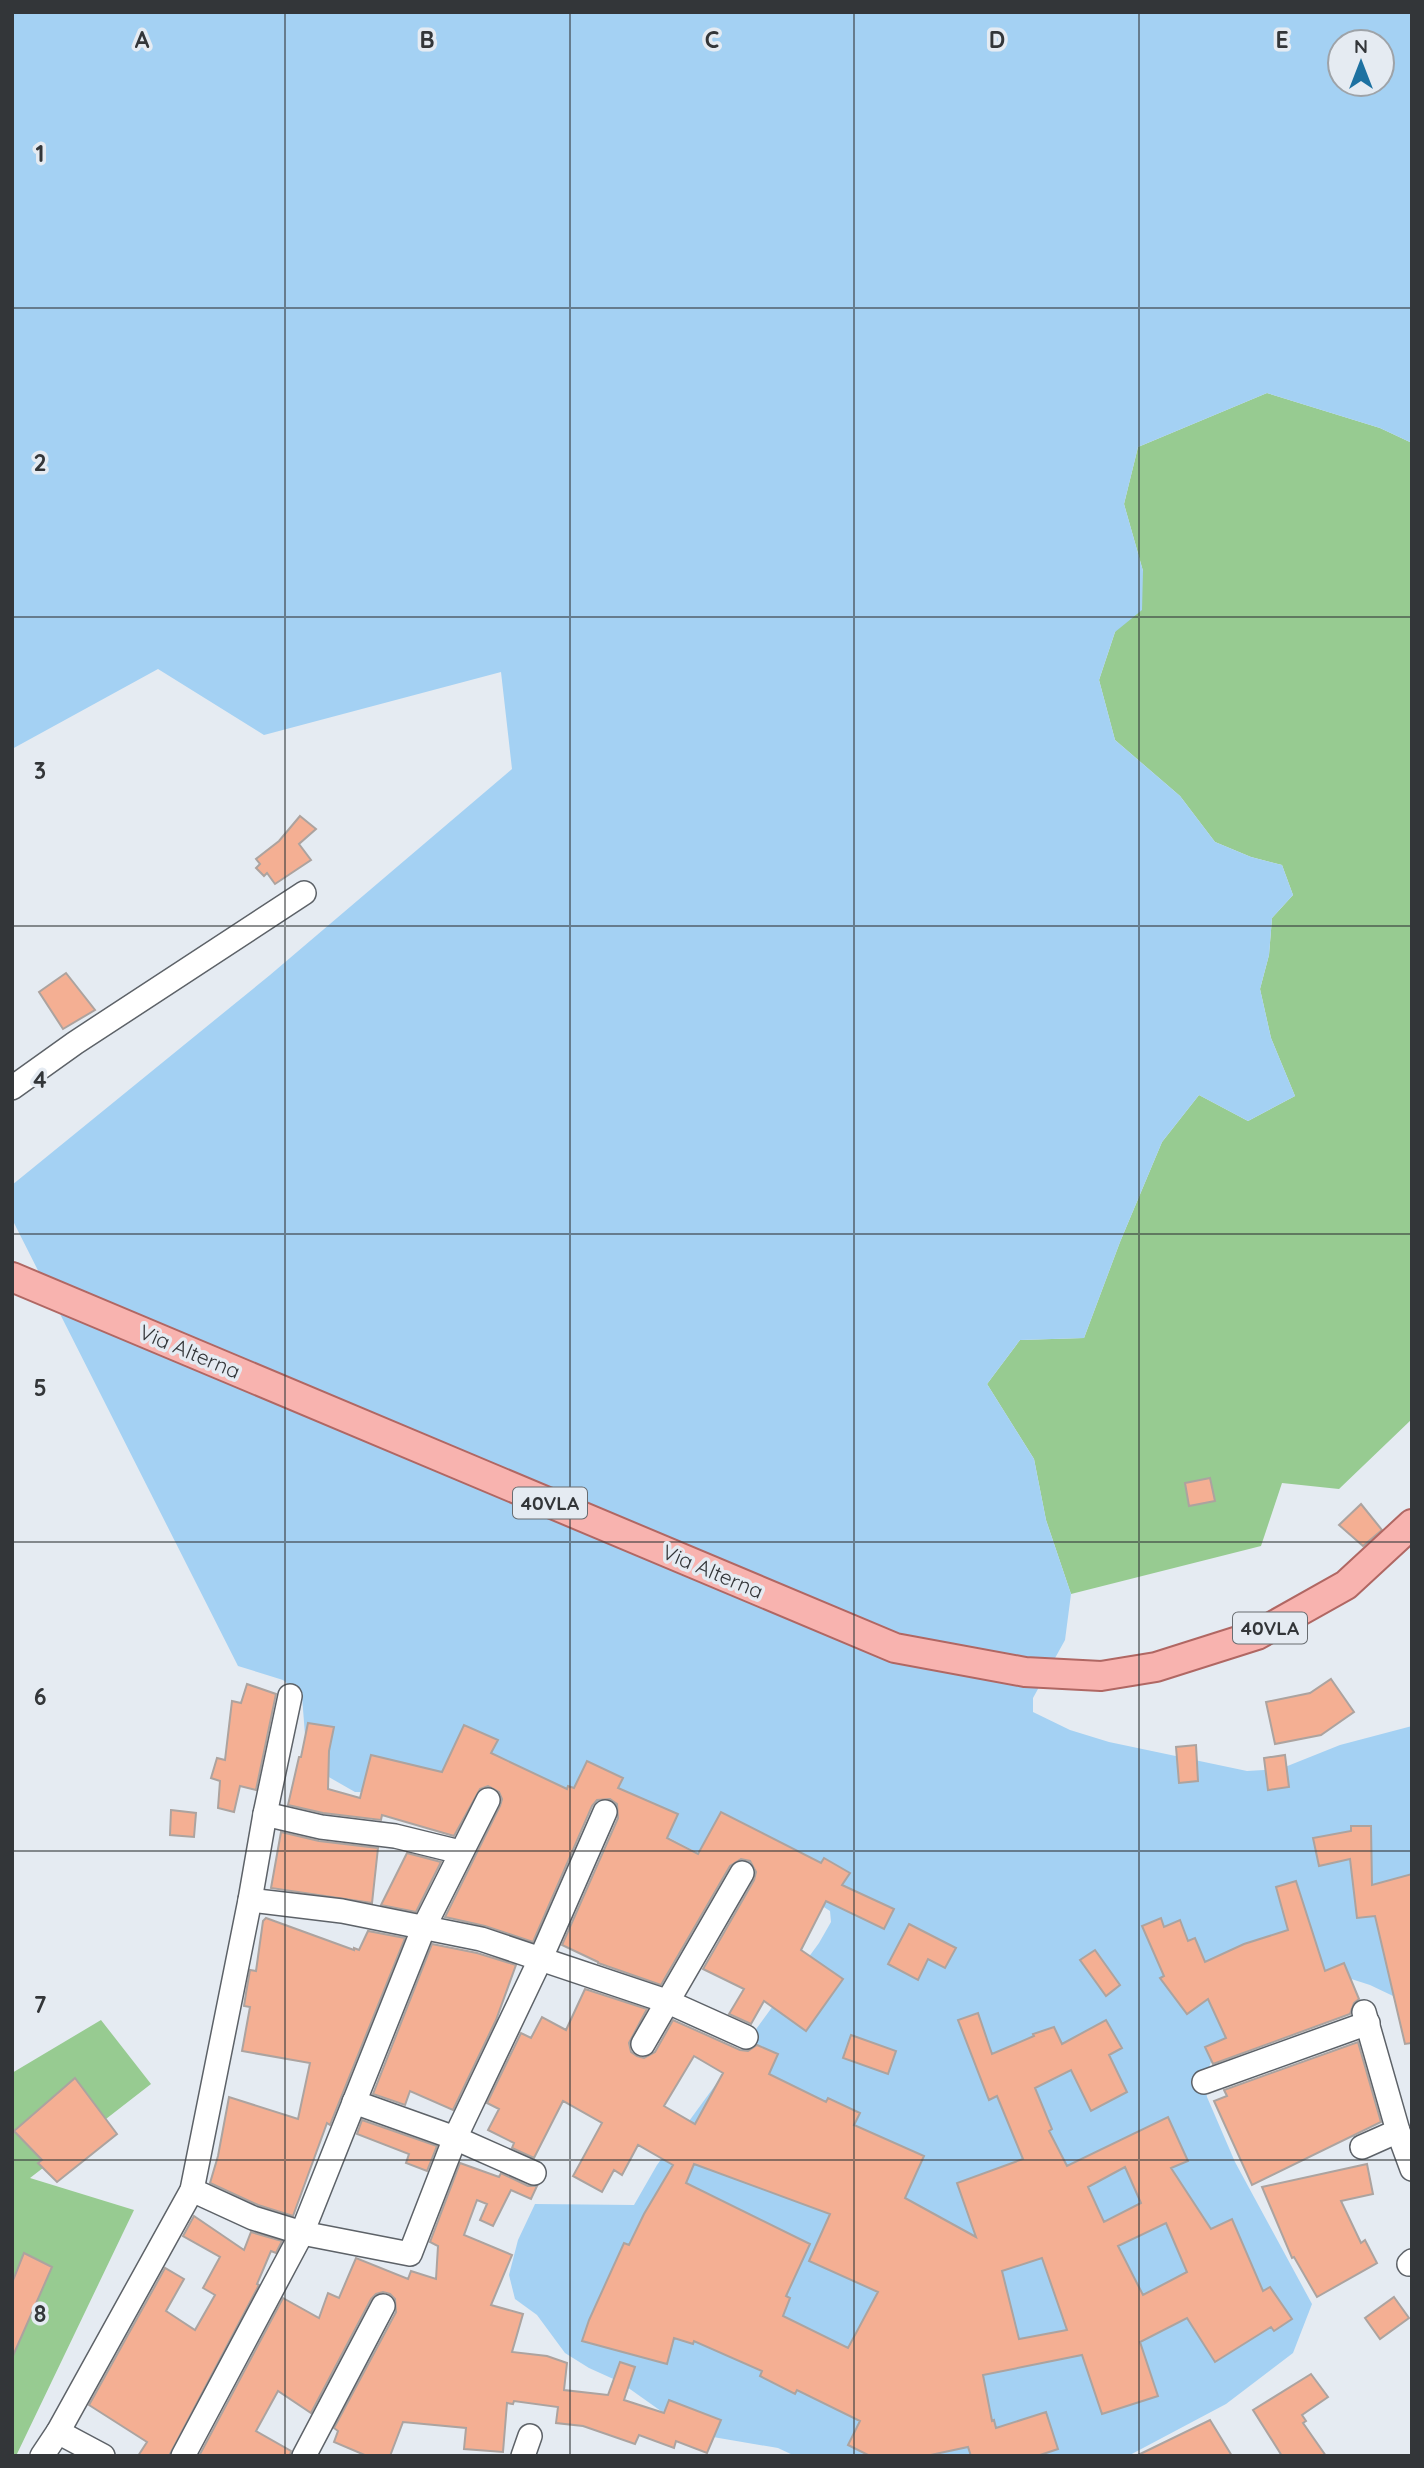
<svg xmlns="http://www.w3.org/2000/svg" width="1424" height="2468" font-family="Quicksand,sans-serif">
<style>
.green{fill:#97cb91}
.water{fill:#a4d1f3;fill-rule:evenodd}
.building{fill:#f4af93;stroke:#aca39f;stroke-width:2;fill-rule:evenodd}
.lines{fill:none;stroke-linecap:round;stroke-linejoin:round}
.minor-casing{stroke:#5d6268;stroke-width:26}
.major-casing{stroke:#b06763;stroke-width:32}
.minor{stroke:#fff;stroke-width:23}
.major{stroke:#f8b3af;stroke-width:28}
.grid{fill:none;stroke:#333639;stroke-width:2;stroke-opacity:0.55}
.labels{text-anchor:middle;dominant-baseline:central;stroke-width:7;stroke-linejoin:round;paint-order:stroke}
.shield{fill:#e5ebf2;stroke:#686c70;stroke-width:2}
.shield-label{font-size:19px;font-weight:bold;fill:#333639}
.street-label{font-size:21px;fill:#333639;stroke:#e5ebf2}
.grid-label{font-size:23px;text-anchor:middle;font-weight:bold;fill:#333639;stroke:#e5ebf2;stroke-width:7;stroke-linejoin:round;paint-order:stroke}
</style>
<rect width="100%" height="100%" fill="#e5ebf2"/>
<g class="green">
<path d="M 1267,393 L 1380,428 L 1412,443 L 1412,1419 L 1339,1489 L 1282,1483 L 1261,1546 L 1071,1594 L 1046,1520 L 1034,1459 L 987,1384 L 1020,1340 L 1084,1338 L 1120,1242 L 1162,1142 L 1199,1095 L 1248,1121 L 1295,1096 L 1271,1038 L 1260,989 L 1269,955 L 1272,918 L 1293,895 L 1282,865 L 1251,857 L 1215,842 L 1180,796 L 1115,740 L 1099,680 L 1115,632 L 1143,571 L 1124,504 L 1138,447 Z"/>
<path d="M 101,2020 L 151,2084 L 30,2178 L 134,2210 L 16,2456 L 12,2456 L 12,2073 Z"/>
</g>
<path class="water" d="M 12,12 L 1412,12 L 1412,443 L 1380,428 L 1267,393 L 1138,447 L 1124,504 L 1143,571 L 1142,610 L 1115,632 L 1099,680 L 1115,740 L 1180,796 L 1215,842 L 1251,857 L 1282,865 L 1293,895 L 1272,918 L 1269,955 L 1260,989 L 1271,1038 L 1295,1096 L 1248,1121 L 1199,1095 L 1162,1142 L 1120,1242 L 1084,1338 L 1020,1340 L 987,1384 L 1034,1459 L 1046,1520 L 1071,1594 L 1065,1640 L 1033,1698 L 1033,1712 L 1070,1730 L 1109,1742 L 1247,1771 L 1280,1769 L 1340,1745 L 1412,1726 L 1412,2005 L 1370,1985 L 1342,1976 L 1213,2056 L 1204,2082 L 1207,2097 L 1235,2162 L 1312,2304 L 1293,2353 L 1226,2404 L 1128,2456 L 795,2456 L 778,2448 L 713,2437 L 675,2421 L 620,2382 L 589,2368 L 565,2353 L 537,2315 L 515,2299 L 509,2275 L 518,2240 L 535,2204 L 634,2205 L 657,2165 L 819,1943 L 831,1922 L 830,1911 L 808,1897 L 706,1857 L 635,1820 L 567,1789 L 479,1794 L 355,1792 L 320,1772 L 306,1748 L 302,1696 L 283,1680 L 238,1666 L 12,1219 L 12,1185 L 270,975 L 512,769 L 501,672 L 264,735 L 158,669 L 12,749 ZM 1340,42 L 1382,42 L 1382,84 L 1340,84 Z"/>
<g class="building">
<path d="M 300,816 L 316,829 L 299,844 L 311,860 L 275,884 L 267,873 L 264,876 L 256,868 L 260,864 L 256,859 L 279,841 Z"/>
<path d="M 66,973 L 95,1010 L 63,1029 L 39,992 Z"/>
<path d="M 1210,1478 L 1215,1501 L 1189,1506 L 1185,1483 Z"/>
<path d="M 1361,1504 L 1382,1530 L 1363,1546 L 1339,1525 Z"/>
<path d="M 1331,1679 L 1354,1712 L 1321,1735 L 1275,1744 L 1266,1702 L 1310,1693 Z"/>
<path d="M 247,1684 L 276,1694 L 256,1790 L 240,1786 L 234,1812 L 218,1808 L 220,1781 L 211,1778 L 217,1758 L 225,1760 L 232,1701 L 241,1703 Z"/>
<path d="M 308,1723 L 334,1727 L 329,1751 L 328,1789 L 360,1798 L 371,1755 L 442,1772 L 464,1725 L 498,1740 L 491,1753 L 567,1789 L 568,1786 L 574,1788 L 587,1761 L 623,1778 L 618,1788 L 678,1814 L 667,1838 L 698,1854 L 721,1812 L 821,1863 L 824,1858 L 850,1873 L 842,1885 L 894,1909 L 884,1929 L 826,1901 L 801,1950 L 843,1979 L 806,2031 L 764,2001 L 751,2024 L 729,2014 L 744,1989 L 703,1969 L 754,1880 L 756,1872 L 750,1861 L 741,1859 L 730,1866 L 661,1985 L 598,1963 L 598,1962 L 562,1945 L 618,1818 L 617,1804 L 610,1799 L 597,1800 L 592,1806 L 533,1942 L 485,1926 L 445,1917 L 500,1806 L 502,1799 L 499,1792 L 488,1786 L 480,1789 L 454,1836 L 382,1815 L 381,1820 L 323,1813 L 288,1805 L 299,1757 L 301,1757 Z"/>
<path d="M 1196,1745 L 1198,1781 L 1179,1783 L 1176,1747 Z"/>
<path d="M 1285,1755 L 1289,1787 L 1268,1790 L 1264,1758 Z"/>
<path d="M 171,1810 L 196,1813 L 194,1837 L 170,1835 Z"/>
<path d="M 1351,1826 L 1371,1826 L 1372,1885 L 1412,1874 L 1412,2043 L 1405,2044 L 1375,1916 L 1357,1918 L 1350,1859 L 1319,1866 L 1313,1838 L 1351,1831 Z"/>
<path d="M 281,1832 L 319,1841 L 378,1848 L 372,1903 L 271,1888 Z"/>
<path d="M 407,1853 L 441,1862 L 416,1912 L 381,1905 Z"/>
<path d="M 1296,1881 L 1325,1971 L 1344,1963 L 1359,1999 L 1354,2003 L 1350,2014 L 1213,2064 L 1205,2047 L 1226,2038 L 1208,1999 L 1187,2014 L 1160,1978 L 1164,1976 L 1142,1926 L 1161,1918 L 1164,1927 L 1180,1920 L 1188,1941 L 1195,1938 L 1205,1962 L 1244,1944 L 1288,1930 L 1276,1887 Z"/>
<path d="M 266,1918 L 354,1950 L 354,1948 L 359,1950 L 368,1931 L 405,1938 L 330,2125 L 327,2123 L 293,2216 L 258,2205 L 210,2183 L 218,2156 L 229,2097 L 298,2119 L 310,2063 L 242,2051 L 250,2007 L 244,2006 L 246,1993 L 250,1970 L 256,1971 L 263,1921 Z"/>
<path d="M 909,1924 L 956,1948 L 945,1968 L 928,1959 L 918,1980 L 888,1964 Z"/>
<path d="M 432,1944 L 477,1953 L 516,1965 L 496,2020 L 453,2110 L 410,2091 L 405,2105 L 373,2094 Z"/>
<path d="M 1095,1950 L 1120,1985 L 1106,1996 L 1080,1960 Z"/>
<path d="M 585,1989 L 647,2009 L 629,2043 L 631,2052 L 637,2056 L 644,2058 L 655,2052 L 673,2020 L 740,2050 L 748,2051 L 757,2045 L 778,2054 L 769,2074 L 826,2102 L 828,2098 L 860,2113 L 854,2125 L 924,2156 L 905,2198 L 976,2237 L 957,2183 L 1023,2159 L 997,2096 L 989,2100 L 958,2020 L 978,2013 L 992,2054 L 1034,2036 L 1033,2034 L 1054,2027 L 1062,2044 L 1106,2020 L 1122,2048 L 1109,2055 L 1127,2092 L 1091,2111 L 1071,2070 L 1035,2088 L 1052,2129 L 1049,2131 L 1067,2166 L 1168,2117 L 1188,2161 L 1171,2168 L 1211,2229 L 1232,2219 L 1263,2291 L 1270,2287 L 1292,2319 L 1274,2331 L 1271,2327 L 1215,2362 L 1187,2318 L 1140,2342 L 1158,2396 L 1102,2414 L 1082,2355 L 983,2375 L 992,2421 L 994,2420 L 996,2428 L 1046,2412 L 1058,2449 L 1037,2456 L 971,2456 L 968,2447 L 926,2456 L 870,2456 L 848,2445 L 860,2421 L 797,2390 L 795,2394 L 760,2376 L 762,2371 L 694,2341 L 693,2344 L 674,2338 L 667,2364 L 582,2341 L 589,2320 L 624,2243 L 629,2245 L 644,2214 L 673,2165 L 638,2145 L 622,2175 L 614,2170 L 602,2192 L 573,2176 L 602,2123 L 563,2101 L 534,2158 L 512,2148 L 514,2143 L 488,2130 L 499,2109 L 487,2103 L 521,2033 L 531,2038 L 542,2017 L 566,2030 ZM 694,2056 L 723,2073 L 695,2124 L 664,2106 ZM 694,2164 L 830,2214 L 809,2261 L 878,2292 L 848,2348 L 783,2316 L 790,2298 L 786,2296 L 810,2244 L 686,2183 ZM 1125,2167 L 1141,2203 L 1104,2222 L 1088,2187 ZM 1166,2223 L 1187,2272 L 1143,2295 L 1118,2246 ZM 1042,2258 L 1067,2330 L 1019,2339 L 1002,2271 Z"/>
<path d="M 851,2035 L 896,2051 L 888,2074 L 843,2058 Z"/>
<path d="M 1358,2042 L 1381,2122 L 1252,2185 L 1214,2101 L 1227,2096 L 1224,2090 Z"/>
<path d="M 75,2078 L 117,2134 L 57,2182 L 38,2163 L 42,2160 L 14,2131 Z"/>
<path d="M 362,2120 L 437,2146 L 427,2171 L 406,2163 L 409,2154 L 357,2134 Z"/>
<path d="M 460,2163 L 499,2177 L 501,2173 L 528,2186 L 537,2186 L 531,2199 L 511,2190 L 493,2226 L 480,2220 L 487,2204 L 477,2200 L 464,2235 L 512,2255 L 491,2305 L 523,2314 L 512,2352 L 547,2356 L 567,2363 L 564,2390 L 608,2395 L 620,2362 L 635,2367 L 624,2400 L 664,2413 L 669,2400 L 721,2420 L 707,2453 L 676,2441 L 674,2448 L 639,2435 L 635,2444 L 583,2426 L 556,2423 L 558,2407 L 514,2401 L 513,2404 L 507,2403 L 503,2452 L 464,2449 L 466,2428 L 403,2422 L 390,2456 L 367,2456 L 334,2442 L 338,2431 L 334,2428 L 396,2312 L 395,2299 L 390,2294 L 383,2292 L 376,2294 L 371,2299 L 311,2413 L 278,2391 L 256,2431 L 291,2451 L 290,2456 L 199,2456 L 283,2298 L 319,2318 L 328,2293 L 339,2298 L 356,2258 L 408,2279 L 411,2271 L 436,2279 L 438,2246 L 430,2242 Z"/>
<path d="M 1367,2164 L 1373,2194 L 1341,2201 L 1361,2243 L 1365,2240 L 1377,2263 L 1317,2297 L 1294,2257 L 1292,2258 L 1262,2187 Z"/>
<path d="M 194,2216 L 244,2250 L 251,2232 L 282,2241 L 276,2253 L 271,2251 L 257,2284 L 259,2285 L 169,2456 L 138,2456 L 147,2442 L 89,2405 L 165,2268 L 184,2279 L 166,2311 L 195,2330 L 215,2295 L 203,2288 L 220,2257 L 183,2236 Z"/>
<path d="M 24,2253 L 52,2267 L 12,2358 L 12,2283 Z"/>
<path d="M 1394,2297 L 1409,2318 L 1380,2339 L 1365,2318 Z"/>
<path d="M 1311,2374 L 1328,2397 L 1302,2415 L 1306,2421 L 1303,2423 L 1326,2456 L 1282,2456 L 1253,2410 Z"/>
<path d="M 1210,2420 L 1232,2456 L 1136,2456 Z"/>
</g>
<g class="lines">
<g class="minor-casing">
<g id="minor">
<path d="M 12,1088 L 75,1043 L 304,893"/>
<path d="M 265,1814 L 321,1827 L 395,1836 L 460,1852"/>
<path d="M 250,1900 L 342,1911 L 481,1939 L 666,2001 L 746,2037"/>
<path d="M 1364,2012 L 1398,2131 L 1412,2169"/>
<path d="M 643,2044 L 742,1873"/>
<path d="M 1204,2082 L 1368,2023"/>
<path d="M 354,2102 L 455,2138 L 534,2173"/>
<path d="M 1362,2147 L 1398,2131"/>
<path d="M 192,2190 L 253,2218 L 302,2233 L 410,2254 L 455,2138 L 540,1960 L 605,1812"/>
<path d="M 1409,2264 L 1412,2261"/>
<path d="M 58,2432 L 103,2456"/>
<path d="M 42,2456 L 58,2432 L 192,2190 L 250,1900 L 265,1814 L 290,1696"/>
<path d="M 183,2456 L 302,2233 L 424,1927 L 488,1800"/>
<path d="M 304,2456 L 383,2306"/>
<path d="M 523,2456 L 530,2436"/>
</g>
</g>
<g class="major-casing">
<path id="major" d="M 12,1277 L 895,1648 L 1025,1672 L 1101,1676 L 1156,1667 L 1257,1635 L 1346,1585 L 1412,1524"/>
</g>
<use href="#minor" class="minor"/>
<use href="#major" class="major"/>
</g>
<path class="grid" d="M 285,12 L 285,2456M 570,12 L 570,2456M 854,12 L 854,2456M 1139,12 L 1139,2456M 12,308 L 1412,308M 12,617 L 1412,617M 12,926 L 1412,926M 12,1234 L 1412,1234M 12,1542 L 1412,1542M 12,1851 L 1412,1851M 12,2160 L 1412,2160"/>
<g class="labels">
<g class="shield">
<rect x="513" y="1487.5" width="74" height="31" rx="5"/>
<rect x="1233" y="1612.5" width="74" height="31" rx="5"/>
</g>
<g class="shield-label">
<text x="550" y="1503">40VLA</text>
<text x="1270" y="1628">40VLA</text>
</g>
<g class="street-label">
<text transform="translate(190 1351) rotate(23)">Via Alterna</text>
<text transform="translate(713 1571) rotate(23)">Via Alterna</text>
</g>
</g>
<g class="grid-label">
<text x="142" y="48">A</text>
<text x="427" y="48">B</text>
<text x="712" y="48">C</text>
<text x="997" y="48">D</text>
<text x="1282" y="48">E</text>
<text x="40" y="162">1</text>
<text x="40" y="471">2</text>
<text x="40" y="779">3</text>
<text x="40" y="1088">4</text>
<text x="40" y="1396">5</text>
<text x="40" y="1705">6</text>
<text x="40" y="2013">7</text>
<text x="40" y="2322">8</text>
</g>
<rect width="1424" height="2468" fill="none" stroke="#333639" stroke-width="28"/>
<g transform="translate(1361 63)"><circle r="33" fill="#e5ebf2" stroke="#9ea3a8" stroke-width="2"/>
<path d="M0-5L12 26L0 18L-12 26Z" fill="#1d71a1"/>
<text y="-10" font-size="19" font-weight="bold" text-anchor="middle" fill="#333639">N</text>
</g>
</svg>
